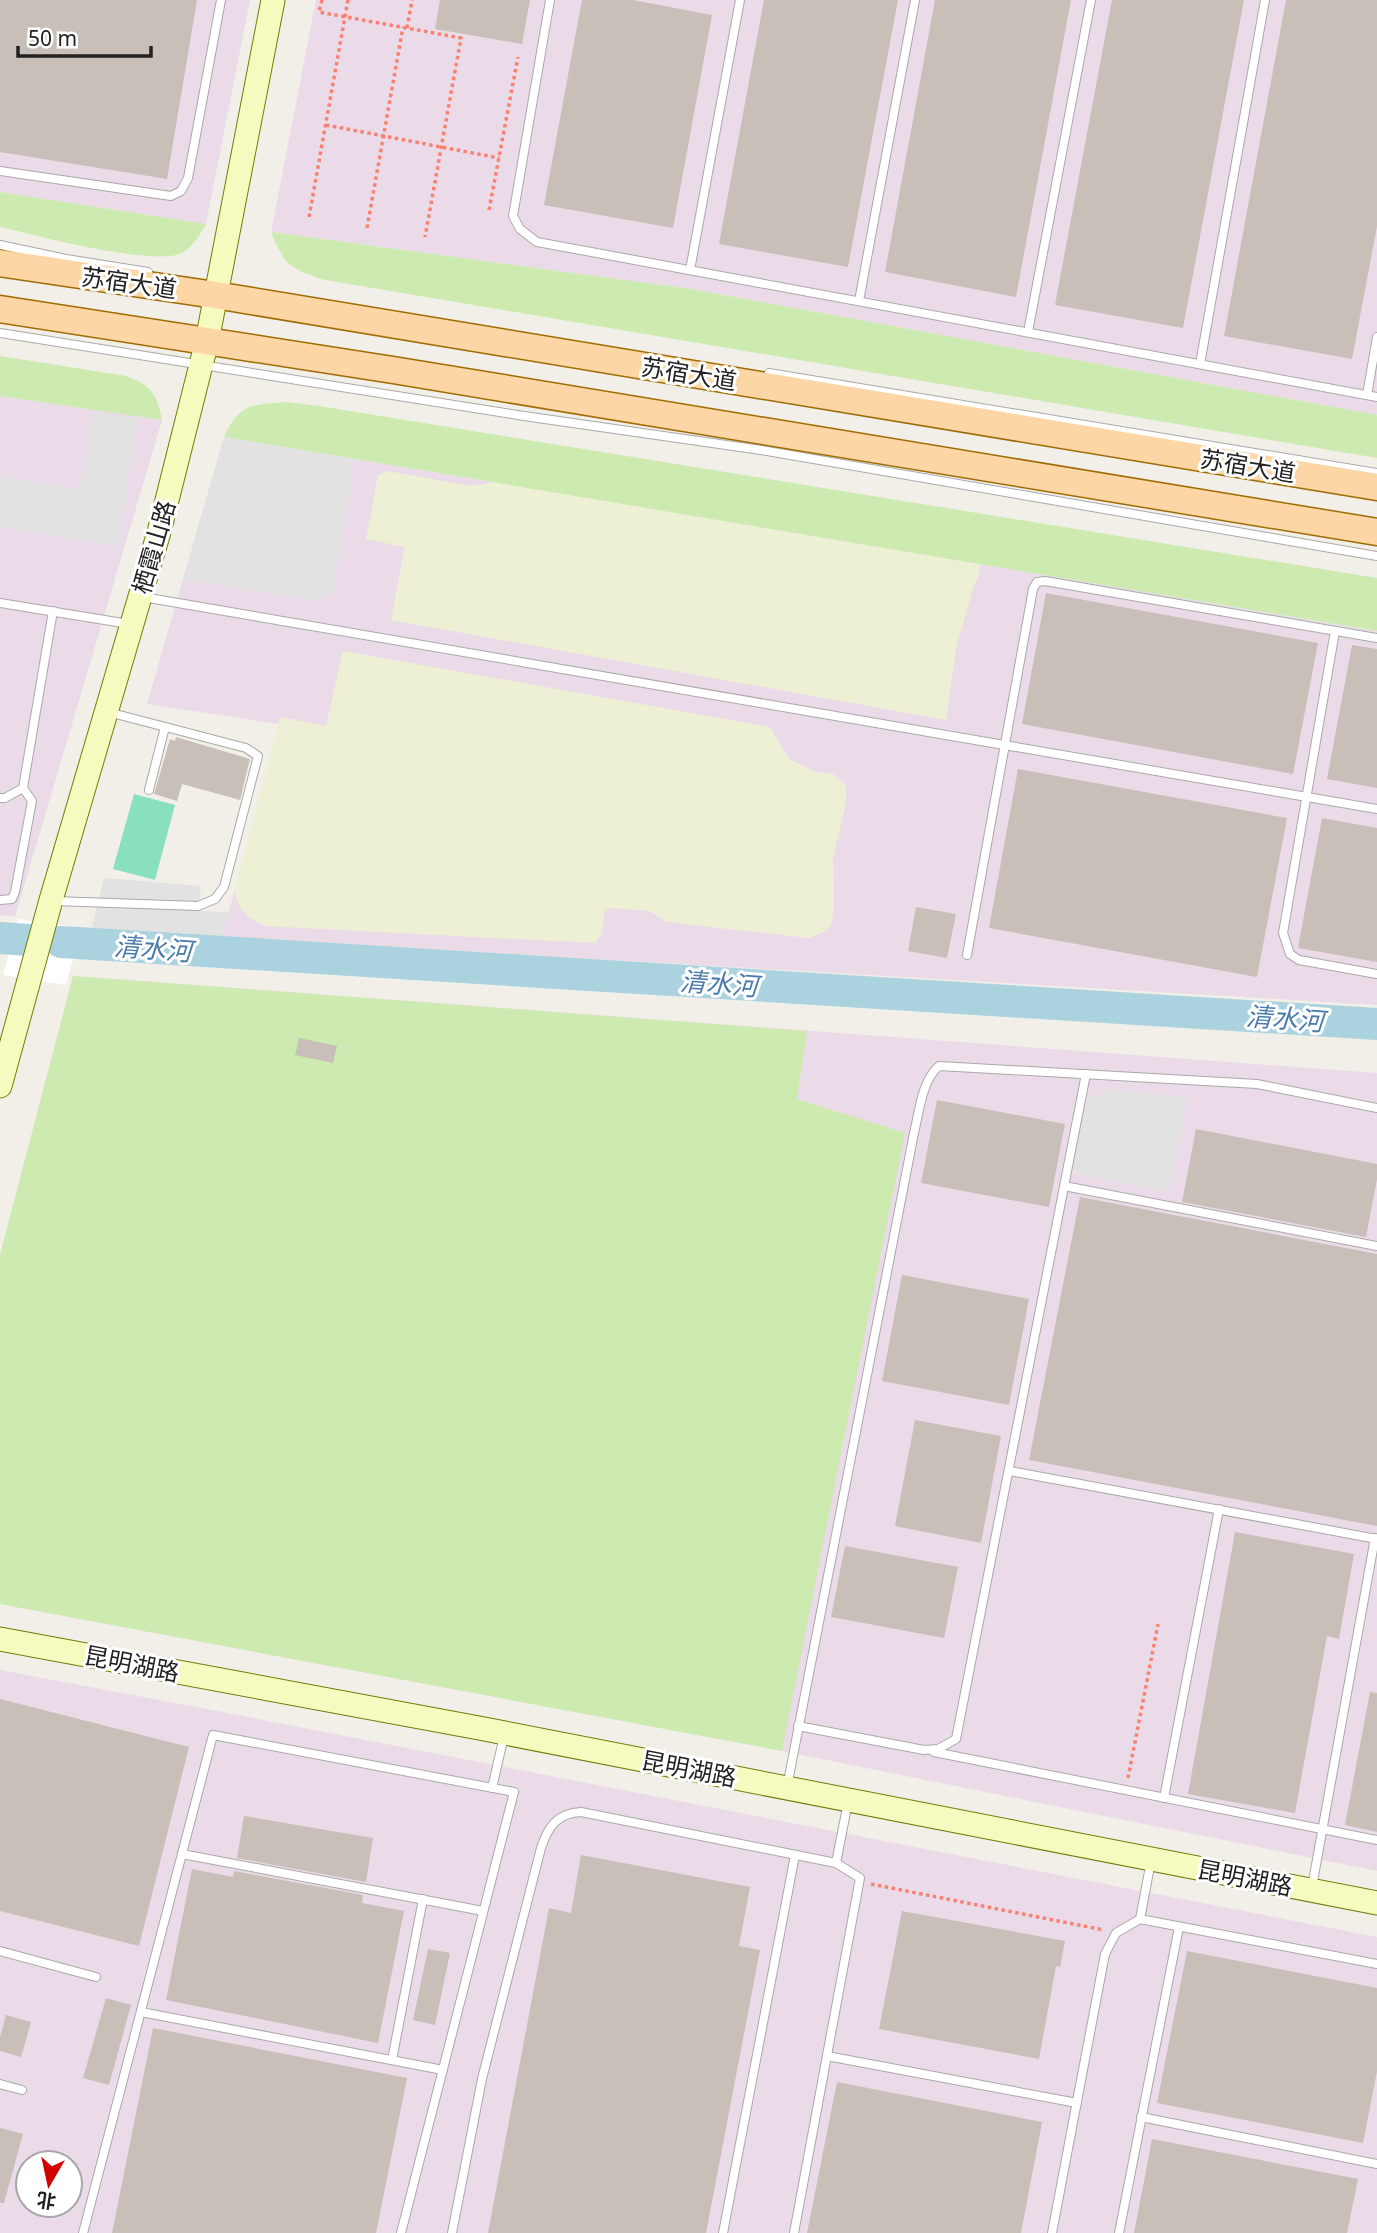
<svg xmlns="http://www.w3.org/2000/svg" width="1377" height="2233" font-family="'Noto Sans','Noto Sans SC',sans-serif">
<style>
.industrial{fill:#ebdbe8;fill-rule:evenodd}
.farmland{fill:#eef0d5}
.grass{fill:#cdebb0}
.pitch{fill:#88e0be}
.parking{fill:#e2e2e2}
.pier{fill:#fff}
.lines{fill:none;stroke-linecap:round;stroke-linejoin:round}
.river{stroke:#aad3df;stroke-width:32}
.building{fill:#c7bfb8}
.lane-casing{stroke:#a9a9a9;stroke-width:10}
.secondary-casing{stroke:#707d05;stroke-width:25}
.primary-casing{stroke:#a06b00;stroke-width:29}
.path{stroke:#fa8072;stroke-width:3.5;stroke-dasharray:3.5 3.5;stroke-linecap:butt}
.lane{stroke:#fff;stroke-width:8}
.secondary{stroke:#f7fabf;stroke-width:23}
.primary{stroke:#fcd6a4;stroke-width:26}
.labels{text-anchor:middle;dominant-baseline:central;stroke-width:6;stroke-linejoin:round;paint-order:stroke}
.street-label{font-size:24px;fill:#222;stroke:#fff}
.water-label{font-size:26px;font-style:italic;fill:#4a7aab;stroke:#fff}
</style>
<rect width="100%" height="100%" fill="#f2efe9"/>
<g class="industrial">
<path d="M 0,0 L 250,0 L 206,224 L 0,192 Z"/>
<path d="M 316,0 L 1377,0 L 1377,415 L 691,289 L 271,232 Z"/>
<path d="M 0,396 L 162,420 L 15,917 L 0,915 Z"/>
<path d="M 224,437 L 1377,631 L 1377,1005 L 222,937 L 279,724 L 147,704 Z"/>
<path d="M 73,976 L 1377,1073 L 1377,1871 L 782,1751 L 0,1604 L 0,1255 Z"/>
<path d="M 0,1670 L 207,1709 L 1377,1937 L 1377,2233 L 0,2233 ZM 28,2163 L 70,2163 L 70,2205 L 28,2205 Z"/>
</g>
<g class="farmland">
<path d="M 387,471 L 471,486 L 495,482 L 980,564 L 979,575 L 973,588 L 956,648 L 946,720 L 391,620 L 405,547 L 366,539 L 378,475 Z"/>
<path d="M 343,651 L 770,727 L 789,759 L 816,772 L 833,774 L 846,785 L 846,802 L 833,858 L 834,907 L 831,925 L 823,932 L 809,938 L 683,924 L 666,921 L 649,911 L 611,908 L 604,912 L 602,934 L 595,943 L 264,926 L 250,918 L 240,908 L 234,892 L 280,717 L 326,726 Z"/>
</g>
<g class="grass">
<path d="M 0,192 L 206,224 C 200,235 193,247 182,253 C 153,267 35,235 0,227 Z"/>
<path d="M 271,232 L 691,289 L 1377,415 L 1377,458 L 320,279 C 287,266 285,265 271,232 Z"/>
<path d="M 0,356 L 126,376 C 151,385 157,394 162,420 L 0,396 Z"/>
<path d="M 288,402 L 319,406 L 1377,578 L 1377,631 L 224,437 C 240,402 253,405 288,402 Z"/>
<path d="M 73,976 L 807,1031 L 797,1099 L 905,1133 L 782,1751 L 0,1604 L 0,1255 Z"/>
</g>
<path class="pitch" d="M 134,794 L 175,805 L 155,880 L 113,869 Z"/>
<g class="parking">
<path d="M 93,412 L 138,419 L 118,546 L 0,527 L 0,477 L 81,489 Z"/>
<path d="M 224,437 L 355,459 L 334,589 L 328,597 L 313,600 L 183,580 Z"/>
<path d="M 104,878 L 201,886 L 198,911 L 229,912 L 222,937 L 91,931 Z"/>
<path d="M 1112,1089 L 1188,1098 L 1169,1192 L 1073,1173 L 1087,1098 Z"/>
</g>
<path class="pier" d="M 18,919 L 82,928 L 66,985 L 3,975 Z"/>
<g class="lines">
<g class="river">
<path d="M 0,938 L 28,940"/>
<path d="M 61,942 L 1377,1024"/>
</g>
</g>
<g class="building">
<path d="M 0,0 L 197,0 L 167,179 L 0,152 Z"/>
<path d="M 440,0 L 530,0 L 522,44 L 435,29 Z"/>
<path d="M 582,0 L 633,0 L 712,15 L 673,228 L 544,205 Z"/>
<path d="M 764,0 L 898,0 L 848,267 L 719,244 Z"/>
<path d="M 935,0 L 1071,0 L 1016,297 L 885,272 Z"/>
<path d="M 1112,0 L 1244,0 L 1183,328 L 1055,305 Z"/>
<path d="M 1286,0 L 1377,0 L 1377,226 L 1352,359 L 1224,336 Z"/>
<path d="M 1046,593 L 1318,643 L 1293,774 L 1022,724 Z"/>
<path d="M 1352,645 L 1377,649 L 1377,788 L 1327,779 Z"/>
<path d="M 176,737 L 250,759 L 240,800 L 182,784 L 177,801 L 154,794 L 170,739 L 175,741 Z"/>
<path d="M 1018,769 L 1287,818 L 1257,977 L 989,928 Z"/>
<path d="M 1322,818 L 1377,828 L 1377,962 L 1298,948 Z"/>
<path d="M 916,907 L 956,914 L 947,958 L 908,951 Z"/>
<path d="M 299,1038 L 337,1046 L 333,1063 L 295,1055 Z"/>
<path d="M 937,1100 L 1065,1124 L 1049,1207 L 921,1183 Z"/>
<path d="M 1196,1129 L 1377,1164 L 1377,1179 L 1366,1237 L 1182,1202 Z"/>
<path d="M 1080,1197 L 1377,1254 L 1377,1526 L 1029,1460 Z"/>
<path d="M 902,1275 L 1029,1299 L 1009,1405 L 882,1381 Z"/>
<path d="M 915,1420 L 1001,1436 L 981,1543 L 895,1526 Z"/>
<path d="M 1235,1532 L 1354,1554 L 1339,1639 L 1327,1636 L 1295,1813 L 1188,1794 Z"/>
<path d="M 845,1546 L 958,1567 L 944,1638 L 831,1617 Z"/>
<path d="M 1370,1692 L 1377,1693 L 1377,1832 L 1345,1825 Z"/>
<path d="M 0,1699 L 189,1747 L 139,1946 L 0,1911 Z"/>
<path d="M 244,1816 L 373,1838 L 366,1882 L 237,1858 Z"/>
<path d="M 581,1855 L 750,1887 L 739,1946 L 760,1950 L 706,2233 L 488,2233 L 549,1908 L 571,1913 Z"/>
<path d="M 192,1869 L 233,1877 L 234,1871 L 363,1895 L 362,1903 L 404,1911 L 378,2043 L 166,2000 Z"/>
<path d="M 902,1911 L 1065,1941 L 1060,1967 L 1056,1966 L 1039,2059 L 879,2029 Z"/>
<path d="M 428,1949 L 450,1953 L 435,2025 L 413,2020 Z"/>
<path d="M 1187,1951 L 1377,1988 L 1377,2071 L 1363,2143 L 1157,2103 Z"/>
<path d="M 106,1998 L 131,2005 L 109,2085 L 83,2078 Z"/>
<path d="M 6,2015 L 31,2022 L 21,2057 L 0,2051 L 0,2037 Z"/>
<path d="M 153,2028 L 407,2078 L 376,2233 L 112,2233 Z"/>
<path d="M 837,2082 L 1042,2122 L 1021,2233 L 807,2233 Z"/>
<path d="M 0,2128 L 23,2134 L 4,2203 L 0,2203 Z"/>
<path d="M 1152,2139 L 1358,2179 L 1347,2233 L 1134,2233 Z"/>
</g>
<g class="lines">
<g class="lane-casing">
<g id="lane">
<path d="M 550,0 L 513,216 L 520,229 L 537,242 L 1377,397"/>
<path d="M 0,171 L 171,196 L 181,191 L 188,178 L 221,0"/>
<path d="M 0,245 L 66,259 L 148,272"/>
<path d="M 690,270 L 740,0"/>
<path d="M 859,301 L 915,0"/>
<path d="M 1028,332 L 1091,0"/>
<path d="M 0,333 L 524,416 L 761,450 L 1377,556"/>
<path d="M 1200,364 L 1265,0"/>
<path d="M 769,373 L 1377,473"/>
<path d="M 1367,395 L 1377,337"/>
<path d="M 143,597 L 1377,809"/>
<path d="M 0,603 L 129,624"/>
<path d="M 1335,631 L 1283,933 L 1290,954 L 1299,960 L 1377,974"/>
<path d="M 149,790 L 165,727"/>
<path d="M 0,798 L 5,798 L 23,788 L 53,611"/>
<path d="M 0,900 L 12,899 L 15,892 L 32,801 L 23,788"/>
<path d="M 54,901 L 198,906 L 215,899 L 224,887 L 258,756 L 246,748 L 108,712"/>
<path d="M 967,955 L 1033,589 L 1037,582 L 1045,581 L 1377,638"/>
<path d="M 1064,1186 L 1377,1246"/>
<path d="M 1010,1471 L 1377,1539"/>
<path d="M 798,1726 L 924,1750 L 938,1749 L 956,1739 L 1086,1074"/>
<path d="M 934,1752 L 1377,1840"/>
<path d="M 787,1787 L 914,1133 C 919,1113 922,1080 939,1066 L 1257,1084 L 1377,1108"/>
<path d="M 492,1788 L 504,1736"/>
<path d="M 1164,1798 L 1219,1509"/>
<path d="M 182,1854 L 483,1911"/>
<path d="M 1151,1861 L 1140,1919 L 1377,1964"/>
<path d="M 1312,1887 L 1375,1538"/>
<path d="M 0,1951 L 96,1977"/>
<path d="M 141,2012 L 443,2070"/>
<path d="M 827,2056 L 1077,2103"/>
<path d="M 392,2060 L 423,1899"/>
<path d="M 0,2084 L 22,2090"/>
<path d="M 1141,2117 L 1377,2164"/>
<path d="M 83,2233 L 213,1735 L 514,1792 L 401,2233"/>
<path d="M 452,2233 L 482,2079 L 541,1848 C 548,1827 557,1813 581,1812 L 836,1863 L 848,1802"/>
<path d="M 723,2233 L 795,1855"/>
<path d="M 794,2233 L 860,1878 L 836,1863"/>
<path d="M 1052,2233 L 1105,1954 L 1116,1933 L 1140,1919"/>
<path d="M 1119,2233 L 1179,1927"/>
</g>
</g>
<g class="secondary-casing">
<g id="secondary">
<path d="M 0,1086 L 51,900 L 159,532 L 207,341 L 273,0"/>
<path d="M 0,1639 L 479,1728 L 1377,1903"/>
</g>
</g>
<g class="primary-casing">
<g id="primary">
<path d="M 0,263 L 215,295 L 1377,487"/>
<path d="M 0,309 L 393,370 L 1377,532"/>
</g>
</g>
<g class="path">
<path d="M 322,0 L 319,12 L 461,38 L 425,237"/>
<path d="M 407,28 L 412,0"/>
<path d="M 326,125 L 499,158"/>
<path d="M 489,210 L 518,57"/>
<path d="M 309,217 L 348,0"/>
<path d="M 367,228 L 403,27"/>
<path d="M 1128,1778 L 1158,1624"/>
<path d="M 871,1884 L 1104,1930"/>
</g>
<use href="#lane" class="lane"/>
<use href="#secondary" class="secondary"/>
<use href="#primary" class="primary"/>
</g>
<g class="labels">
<g class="street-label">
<text transform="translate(129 282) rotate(8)">苏宿大道</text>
<text transform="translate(689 373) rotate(9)">苏宿大道</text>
<text transform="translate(1248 465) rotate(9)">苏宿大道</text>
<text transform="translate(153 547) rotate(-74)">栖霞山路</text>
<text transform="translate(132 1663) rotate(11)">昆明湖路</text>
<text transform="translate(689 1768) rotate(11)">昆明湖路</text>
<text transform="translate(1245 1877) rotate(11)">昆明湖路</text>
</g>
<g class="water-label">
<text transform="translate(153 948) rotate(4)">清水河</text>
<text transform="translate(719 983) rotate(4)">清水河</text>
<text transform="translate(1285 1018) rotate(4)">清水河</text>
</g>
</g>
<g transform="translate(49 2184) rotate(189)"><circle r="33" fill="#ffffff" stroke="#a7a7a7" stroke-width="2"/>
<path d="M0-5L12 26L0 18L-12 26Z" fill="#d40000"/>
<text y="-10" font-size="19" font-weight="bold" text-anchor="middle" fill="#222222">北</text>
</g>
<path d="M18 46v10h133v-10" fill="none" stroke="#222222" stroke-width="3.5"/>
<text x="28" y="46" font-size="21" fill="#222222" stroke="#ffffff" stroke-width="5" paint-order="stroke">50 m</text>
</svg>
